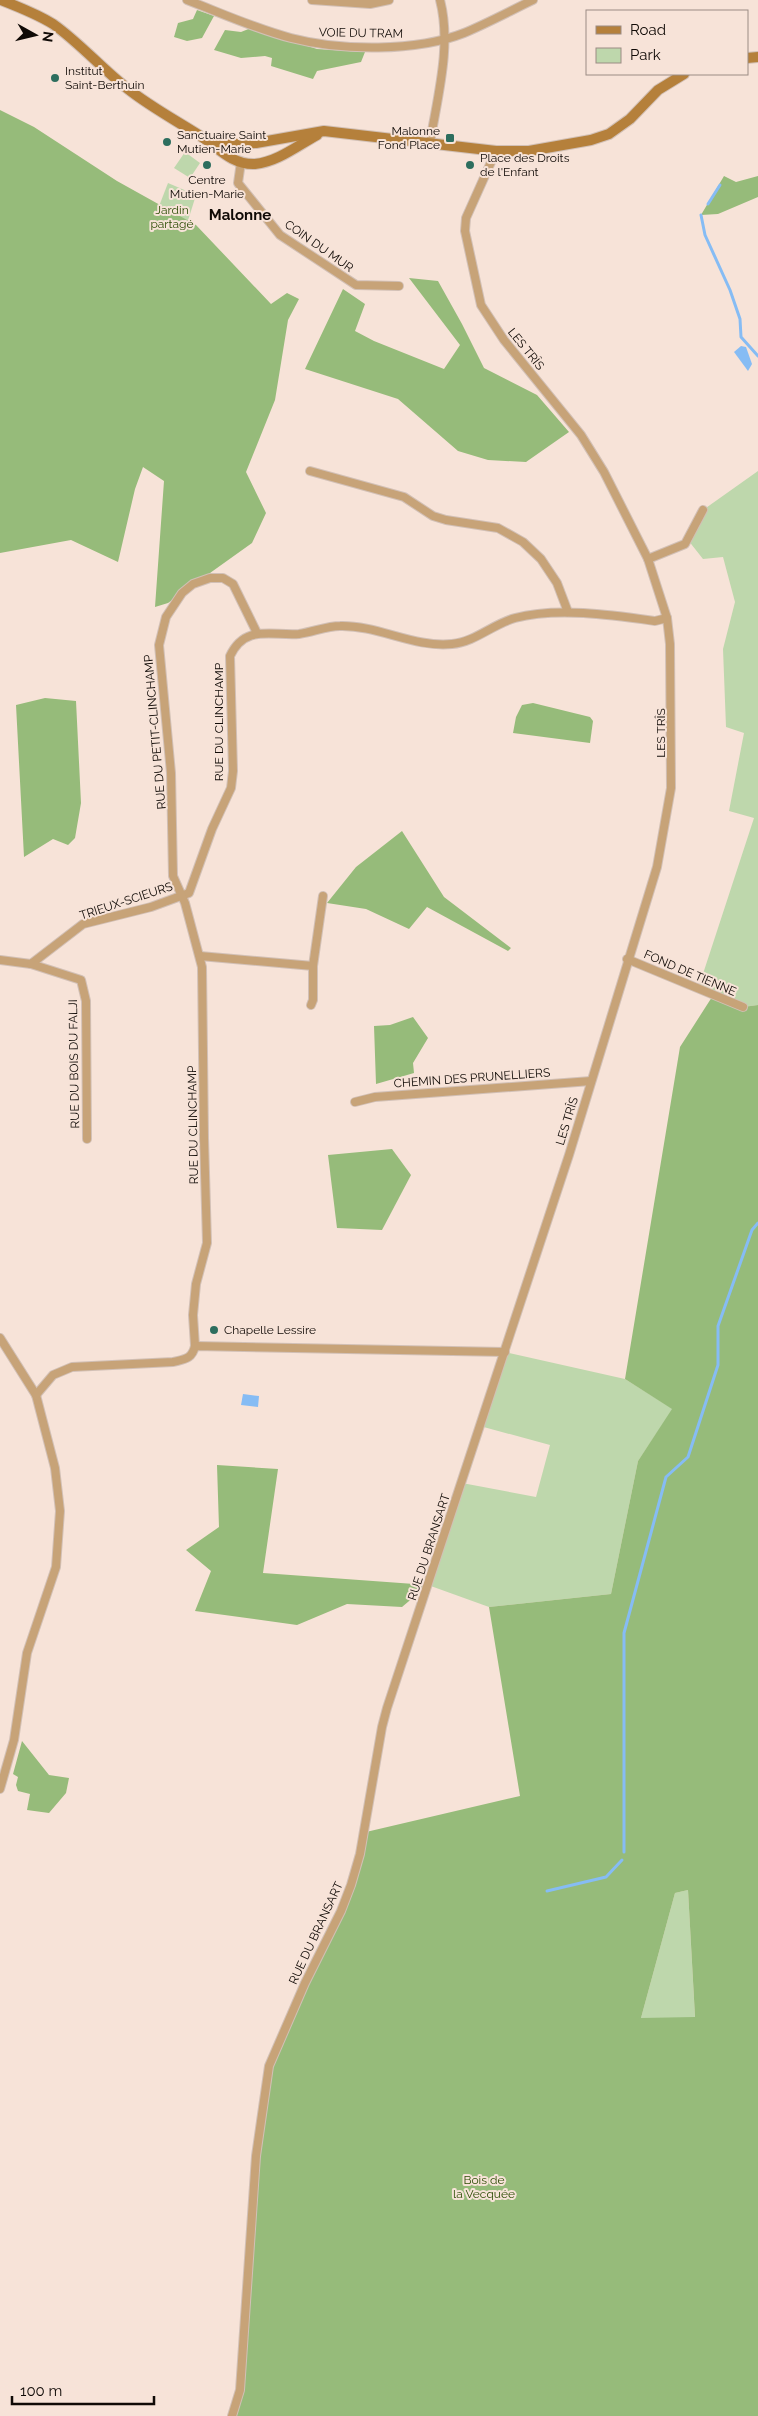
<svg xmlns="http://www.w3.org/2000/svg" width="758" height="2416" font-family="Raleway,sans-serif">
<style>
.green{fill:#bed7ac}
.forest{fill:#96bb7a;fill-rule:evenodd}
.water{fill:#86bcf4}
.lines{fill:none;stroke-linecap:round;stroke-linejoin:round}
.stream{stroke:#86bcf4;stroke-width:3}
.street-casing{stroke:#d2c0b6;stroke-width:10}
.secondary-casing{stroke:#d2c0b6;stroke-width:12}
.street{stroke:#c7a378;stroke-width:8}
.secondary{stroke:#b5803b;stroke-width:10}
.poi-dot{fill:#2d6e5e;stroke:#f7e3d8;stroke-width:2}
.labels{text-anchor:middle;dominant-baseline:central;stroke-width:4;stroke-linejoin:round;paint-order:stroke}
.street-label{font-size:12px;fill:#100a06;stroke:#f7e3d8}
.poi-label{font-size:12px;fill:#100a06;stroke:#f7e3d8;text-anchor:start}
.park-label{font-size:12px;fill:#2c4d05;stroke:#f7e3d8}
.quarter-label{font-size:15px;font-weight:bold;fill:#100a06;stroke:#f7e3d8}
</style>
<rect width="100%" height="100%" fill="#f7e3d8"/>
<g class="green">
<path d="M 185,152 L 200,163 L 190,178 L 174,168 Z"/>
<path d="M 168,183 L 196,195 L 181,243 L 149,232 Z"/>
<path d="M 758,471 L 758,1005 L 743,1007 L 699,986 L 754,818 L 729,811 L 744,733 L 726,727 L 723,649 L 735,602 L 723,557 L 703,559 L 688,540 L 703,510 Z"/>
<path d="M 505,1352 L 625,1379 L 673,1409 L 638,1461 L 611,1594 L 489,1607 L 428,1585 L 462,1483 L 536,1497 L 550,1445 L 480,1426 Z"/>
<path d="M 688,1890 L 695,2018 L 641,2018 L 675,1893 Z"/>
</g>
<g class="forest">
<path d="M 197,10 L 214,16 L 202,38 L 187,41 L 174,37 L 178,23 L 193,19 Z"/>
<path d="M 251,28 L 317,49 L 365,52 L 361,62 L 317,71 L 313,79 L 271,66 L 272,58 L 265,56 L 241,58 L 214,50 L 225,30 L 241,32 Z"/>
<path d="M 0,110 L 34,127 L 117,181 L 196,225 L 271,304 L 287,293 L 299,299 L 288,320 L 275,400 L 246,472 L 266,513 L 252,543 L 168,603 L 155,607 L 164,481 L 143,467 L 135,489 L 118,562 L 71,540 L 0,553 Z"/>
<path d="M 724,176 L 736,182 L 758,176 L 758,197 L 718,214 L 701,215 Z"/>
<path d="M 409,278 L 438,281 L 462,324 L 484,368 L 537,395 L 569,432 L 526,462 L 488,460 L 458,451 L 398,399 L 305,369 L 343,289 L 365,304 L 355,331 L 374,341 L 444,369 L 460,345 Z"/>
<path d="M 45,698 L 76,701 L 81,803 L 75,838 L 68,845 L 53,839 L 24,857 L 16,705 Z"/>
<path d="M 533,703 L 590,717 L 593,721 L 590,743 L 513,733 L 516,717 L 522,705 Z"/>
<path d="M 402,831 L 444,897 L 511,948 L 508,951 L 427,907 L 409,929 L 366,909 L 327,903 L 356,867 Z"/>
<path d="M 712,997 L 743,1007 L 758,1005 L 758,2416 L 232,2416 L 240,2390 L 250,2244 L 269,2066 L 341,1911 L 366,1832 L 520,1796 L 489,1607 L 611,1594 L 638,1461 L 672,1409 L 625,1379 L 680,1047 ZM 688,1890 L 695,2017 L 641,2018 L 675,1893 Z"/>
<path d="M 413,1017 L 428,1038 L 413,1063 L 414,1073 L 376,1084 L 374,1026 L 390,1025 Z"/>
<path d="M 392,1149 L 411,1175 L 382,1230 L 337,1228 L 328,1155 Z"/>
<path d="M 217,1465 L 278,1469 L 263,1573 L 428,1585 L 402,1607 L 347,1604 L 297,1625 L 195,1611 L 211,1571 L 186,1550 L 219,1527 Z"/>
<path d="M 22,1741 L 49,1775 L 69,1778 L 66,1793 L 49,1813 L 27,1810 L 30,1794 L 18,1791 L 16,1785 L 18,1777 L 13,1774 Z"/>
</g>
<g class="water">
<path d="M 741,346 L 746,347 L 752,364 L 748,371 L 734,352 Z"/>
<path d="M 243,1394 L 259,1396 L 258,1407 L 241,1405 Z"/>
</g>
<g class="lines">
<g class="stream">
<path d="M 708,204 L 720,185"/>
<path d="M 701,215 L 705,235 L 730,290 L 740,319 L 741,337 L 758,356"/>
<path d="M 624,1852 L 624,1633 L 666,1477 L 688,1457 L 718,1365 L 718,1326 L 752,1230 L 758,1223"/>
<path d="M 547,1891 L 606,1877 L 622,1860"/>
</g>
<g class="street-casing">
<g id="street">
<path d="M 187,0 C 221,13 256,29 291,38 C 341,51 416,52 464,33 C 488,23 510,11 533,0"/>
<path d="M 312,0 L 370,4 L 389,0"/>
<path d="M 430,143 C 437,98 452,46 440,0"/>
<path d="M 241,162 L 238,183 L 280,235 L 356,285 L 399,286"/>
<path d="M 310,471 L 404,497 L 433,516 L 446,520 L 498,528 L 523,542 L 541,559 L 557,583 L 568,612"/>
<path d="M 648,559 L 685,544 L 703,510"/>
<path d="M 200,956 L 313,966"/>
<path d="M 627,959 L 743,1007"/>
<path d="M 0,960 L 31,964 L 83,924 L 151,907 L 189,893 L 212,829 L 231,788 L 233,771 L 230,656 C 245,624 271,636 299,634 C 313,632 327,626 340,626 C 378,625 414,648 452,644 C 475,642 493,624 515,618 C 557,607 612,615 655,621 L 667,618"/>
<path d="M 31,964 L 81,980 L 86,1001 L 87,1139"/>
<path d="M 311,1005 L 313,1000 L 313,966 L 323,896"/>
<path d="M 355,1102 L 375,1097 L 591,1081"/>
<path d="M 0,1338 L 36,1395 L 55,1468 L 60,1511 L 56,1567 L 27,1653 L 14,1740 L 0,1789"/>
<path d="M 195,1346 L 193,1315 L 196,1284 L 207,1243 L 204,1138 L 202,967 L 185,903 L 173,876 L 171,773 L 159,645 L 166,617 L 182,593 L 193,584 L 210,578 L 223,578 L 233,584 L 257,633"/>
<path d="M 36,1395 L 53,1375 L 72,1367 L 173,1362 C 185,1359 192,1359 195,1346 L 505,1352"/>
<path d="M 232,2416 L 240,2390 L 256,2156 L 269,2066 L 305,1983 L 341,1911 L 351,1885 L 360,1854 L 382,1727 L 387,1708 L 569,1155 L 657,867 L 671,788 L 670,644 L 667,618 L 648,559 L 604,472 L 581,435 L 504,340 L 481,305 L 465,231 L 466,218 L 496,151"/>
</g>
</g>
<g class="secondary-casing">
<g id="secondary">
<path d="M 1,0 C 19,7 37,14 53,24 C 80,43 102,69 128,89 C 152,108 179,122 205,139 C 220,150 234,165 255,164 C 277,162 297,146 317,135"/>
<path d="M 747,58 L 758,57"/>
<path d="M 205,139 L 228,144 L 256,143 L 324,131 L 496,151 L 529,151 L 591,140 L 609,134 L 630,119 L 658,90 L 684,74"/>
</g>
</g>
<use href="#street" class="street"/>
<use href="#secondary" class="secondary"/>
</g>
<g class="poi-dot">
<circle cx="55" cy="78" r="5"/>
<rect x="445" y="133" width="10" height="10" rx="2.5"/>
<circle cx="167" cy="142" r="5"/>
<circle cx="207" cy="165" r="5"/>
<circle cx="470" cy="165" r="5"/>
<circle cx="214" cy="1330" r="5"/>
</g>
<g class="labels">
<g class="street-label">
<text transform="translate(361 33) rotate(1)">VOIE DU TRAM</text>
<text transform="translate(319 246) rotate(35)">COIN DU MUR</text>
<text transform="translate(526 349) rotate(51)">LES TRÎS</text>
<text transform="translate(219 722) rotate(-90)">RUE DU CLINCHAMP</text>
<text transform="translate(155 732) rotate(-95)">RUE DU PETIT-CLINCHAMP</text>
<text transform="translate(661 733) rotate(-90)">LES TRÎS</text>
<text transform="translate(126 901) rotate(-18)">TRIEUX-SCIEURS</text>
<text transform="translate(690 973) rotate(23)">FOND DE TIENNE</text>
<text transform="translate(74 1064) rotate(-91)">RUE DU BOIS DU FALJI</text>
<text transform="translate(472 1078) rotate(-4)">CHEMIN DES PRUNELLIERS</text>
<text transform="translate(567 1121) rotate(-73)">LES TRÎS</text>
<text transform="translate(193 1125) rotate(-91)">RUE DU CLINCHAMP</text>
<text transform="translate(429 1547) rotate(-72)">RUE DU BRANSART</text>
<text transform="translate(316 1933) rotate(-65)">RUE DU BRANSART</text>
</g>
<g class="poi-label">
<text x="65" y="71">Institut<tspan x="65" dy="14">Saint-Berthuin</tspan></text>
<text x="440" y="131" text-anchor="end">Malonne<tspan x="440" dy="14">Fond Place</tspan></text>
<text x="177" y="135">Sanctuaire Saint<tspan x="177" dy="14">Mutien-Marie</tspan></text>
<text x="480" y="158">Place des Droits<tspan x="480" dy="14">de l'Enfant</tspan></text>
<text x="207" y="180" text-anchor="middle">Centre<tspan x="207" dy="14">Mutien-Marie</tspan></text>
<text x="224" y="1330">Chapelle Lessire</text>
</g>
<g class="park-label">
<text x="172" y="210">Jardin<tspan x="172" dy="14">partagé</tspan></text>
<text x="484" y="2180">Bois de<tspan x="484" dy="14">la Vecquée</tspan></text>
</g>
<g class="quarter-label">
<text x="240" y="215">Malonne</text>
</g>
</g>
<rect x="586" y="10" width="162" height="65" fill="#f7e3d8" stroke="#9b8c84"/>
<rect x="596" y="26" width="25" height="8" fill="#b5803b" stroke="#9b8c84"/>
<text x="630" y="35" font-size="15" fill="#100a06">Road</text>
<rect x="596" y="48" width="25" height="15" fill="#bed7ac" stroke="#9b8c84"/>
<text x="630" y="60" font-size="15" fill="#100a06">Park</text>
<g transform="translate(35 35) rotate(98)" stroke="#f7e3d8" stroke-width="4" paint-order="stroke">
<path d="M0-4L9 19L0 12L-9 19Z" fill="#100a06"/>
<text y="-8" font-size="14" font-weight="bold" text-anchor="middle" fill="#100a06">N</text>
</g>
<path d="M12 2396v8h142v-8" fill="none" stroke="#100a06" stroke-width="2.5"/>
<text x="20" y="2396" font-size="15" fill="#100a06" stroke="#f7e3d8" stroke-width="4" paint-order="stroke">100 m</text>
</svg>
